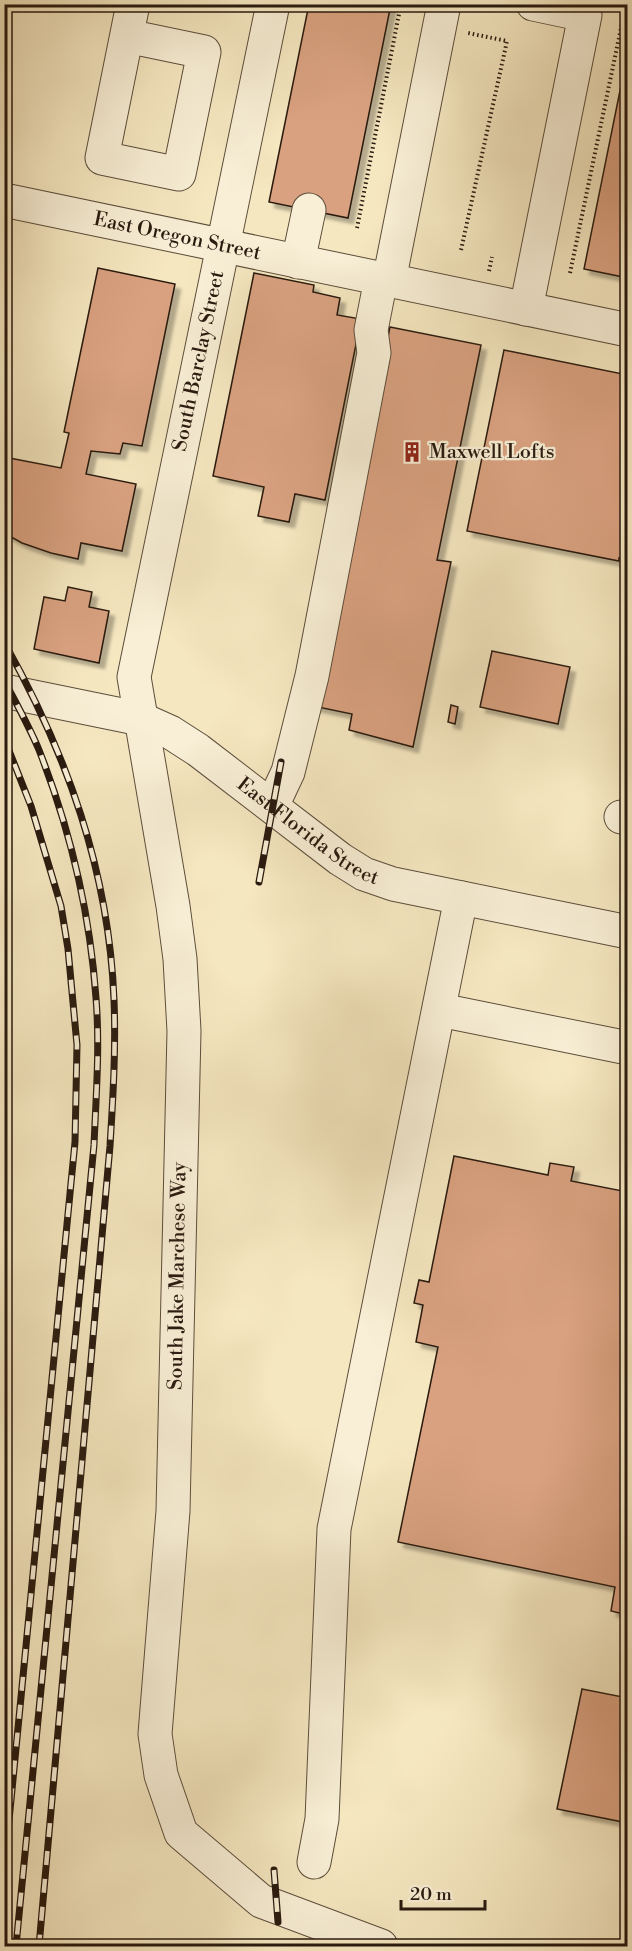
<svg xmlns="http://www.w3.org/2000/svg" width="632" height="1951" font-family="'Libre Bodoni',serif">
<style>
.building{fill:#d9a180;stroke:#291a0f;stroke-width:1.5;filter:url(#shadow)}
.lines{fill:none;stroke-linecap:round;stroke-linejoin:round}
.minor-casing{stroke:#5c4d3b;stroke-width:35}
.path{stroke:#291a0f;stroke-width:4;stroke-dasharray:1.5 3;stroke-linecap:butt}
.minor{stroke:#f8efd6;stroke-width:33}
.rail-casing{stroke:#291a0f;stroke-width:7}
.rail{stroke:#f8efd6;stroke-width:4.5;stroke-dasharray:14;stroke-linecap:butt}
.labels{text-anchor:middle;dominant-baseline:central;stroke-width:4.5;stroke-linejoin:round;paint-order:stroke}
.street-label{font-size:20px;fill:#291a0f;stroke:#f8efd6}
.poi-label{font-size:20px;fill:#291a0f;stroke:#f8efd6;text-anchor:start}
</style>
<defs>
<filter id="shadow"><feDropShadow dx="5.5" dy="5.5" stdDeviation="1.5" flood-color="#0004"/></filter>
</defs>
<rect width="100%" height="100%" fill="#f5e7c0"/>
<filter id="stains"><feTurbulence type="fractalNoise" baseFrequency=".00333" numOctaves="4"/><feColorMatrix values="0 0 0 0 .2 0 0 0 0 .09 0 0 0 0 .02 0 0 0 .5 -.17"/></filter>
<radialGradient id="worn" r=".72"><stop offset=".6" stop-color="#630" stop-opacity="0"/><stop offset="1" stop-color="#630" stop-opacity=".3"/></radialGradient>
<g class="building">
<path d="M 309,4 L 391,4 L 348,218 L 269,202 Z"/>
<path d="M 628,51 L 628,278 L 584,269 Z"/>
<path d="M 98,268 L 175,284 L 142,446 L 123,443 L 120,454 L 91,451 L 86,474 L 136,484 L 122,551 L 81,543 L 78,559 L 51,553 L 22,543 L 4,533 L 4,457 L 61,468 L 69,433 L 64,432 Z"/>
<path d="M 254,273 L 314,285 L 313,292 L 340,298 L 337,315 L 361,319 L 325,500 L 295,494 L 289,522 L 258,516 L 264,487 L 213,476 Z"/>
<path d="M 390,327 L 481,345 L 437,560 L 451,562 L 413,747 L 349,730 L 352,714 L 313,706 Z"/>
<path d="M 504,350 L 628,375 L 628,560 L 619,558 L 619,561 L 467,531 Z"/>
<path d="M 68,587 L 92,592 L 89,607 L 109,611 L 99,663 L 34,649 L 44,597 L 65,601 Z"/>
<path d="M 492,651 L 570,667 L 558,724 L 480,707 Z"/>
<path d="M 451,705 L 458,707 L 455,724 L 448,722 Z"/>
<path d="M 628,740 L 628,771 L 621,770 Z"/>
<path d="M 454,1156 L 548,1175 L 550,1163 L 574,1167 L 571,1181 L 628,1192 L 628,1615 L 611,1611 L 615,1587 L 398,1542 L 438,1347 L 416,1342 L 423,1305 L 414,1303 L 419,1280 L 429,1282 Z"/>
<path d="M 582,1689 L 628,1698 L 628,1823 L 557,1809 Z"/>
</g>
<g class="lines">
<g class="minor-casing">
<g id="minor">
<path d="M 273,4 L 134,677 L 173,906 L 180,959 L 184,1031 L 173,1511 L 155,1734 L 161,1775 L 181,1833 L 261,1901 L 381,1946"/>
<path d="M 127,36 L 204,52 L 179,174 L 102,158 L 133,4"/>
<path id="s1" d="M 4,200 L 628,330"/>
<path d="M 298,262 L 309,210"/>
<path d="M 389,281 L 444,4"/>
<path d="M 526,309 L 585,15 L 533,4"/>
<path id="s2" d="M 4,691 L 141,719 L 170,732 L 198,750 L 340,859 L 364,874 L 393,884 L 628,932"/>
<path d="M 272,806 L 288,772 L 312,676 L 374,353 L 371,330 L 381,279"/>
<path d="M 621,817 L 628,818"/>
<path d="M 440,1010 L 628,1048"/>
<path d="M 314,1862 L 322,1819 L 334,1529 L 461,898"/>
</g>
</g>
<g class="path">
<path d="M 357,228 L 401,4"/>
<path d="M 461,250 L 507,41 L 468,33"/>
<path d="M 489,271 L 492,257"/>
<path d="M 570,273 L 626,4"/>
</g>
<use href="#minor" class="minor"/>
<g class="rail-casing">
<g id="rail">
<path d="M 4,642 C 67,754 109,871 114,1000 C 116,1049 113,1097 110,1146 L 39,1946"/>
<path d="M 4,680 C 16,703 29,726 39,750 C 70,829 90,913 96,998 C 100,1047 96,1096 94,1145 L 16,1946"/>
<path d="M 4,738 L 31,806 L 61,906 L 68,949 L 77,1045 L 75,1142 L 4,1872"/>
<path d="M 259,882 L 281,762"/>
<path d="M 274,1870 L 278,1922"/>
</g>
</g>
<use href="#rail" class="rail"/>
</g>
<defs>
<g id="building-bare" transform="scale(1.62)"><path d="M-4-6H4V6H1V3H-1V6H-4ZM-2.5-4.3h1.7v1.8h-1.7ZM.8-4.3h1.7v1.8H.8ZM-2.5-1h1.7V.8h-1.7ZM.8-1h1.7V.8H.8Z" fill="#8f2418" stroke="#f8efd6" stroke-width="2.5" paint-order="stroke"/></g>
</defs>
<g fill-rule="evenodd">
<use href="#building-bare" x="412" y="452"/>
</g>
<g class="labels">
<g class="street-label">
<text stroke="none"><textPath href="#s1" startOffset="177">East Oregon Street</textPath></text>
<text transform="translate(199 361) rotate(-78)">South Barclay Street</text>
<text stroke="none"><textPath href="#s2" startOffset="342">East Florida Street</textPath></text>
<text transform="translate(178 1276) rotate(-89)">South Jake Marchese Way</text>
</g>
<g class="poi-label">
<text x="429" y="452">Maxwell Lofts</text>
</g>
</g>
<rect width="632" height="1951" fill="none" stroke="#f5e7c0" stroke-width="24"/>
<rect x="6" y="6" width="620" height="1939" fill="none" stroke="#291a0f" stroke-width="3"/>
<rect x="12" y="12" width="608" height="1927" fill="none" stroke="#291a0f" stroke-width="1.5"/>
<path d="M401 1900v9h84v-9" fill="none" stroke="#291a0f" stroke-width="3"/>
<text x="410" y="1900" font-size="18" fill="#291a0f" stroke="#f8efd6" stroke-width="4.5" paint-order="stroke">20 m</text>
<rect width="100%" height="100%" filter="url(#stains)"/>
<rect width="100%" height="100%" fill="url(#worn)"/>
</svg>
